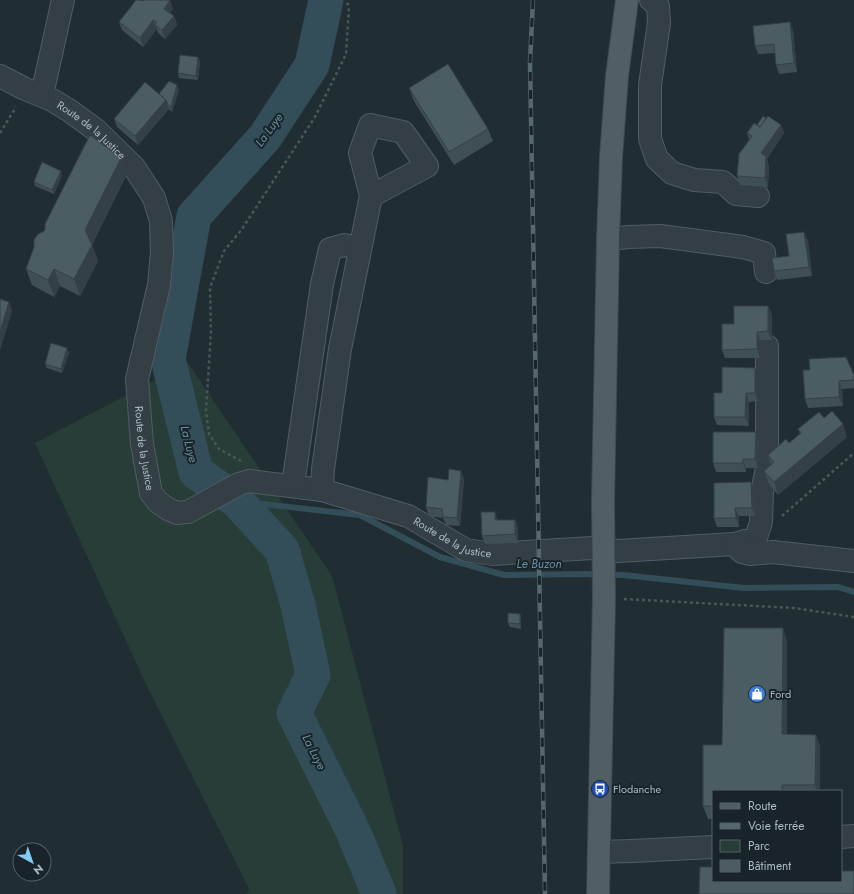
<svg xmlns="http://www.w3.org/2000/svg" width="854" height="894" font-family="Jost,sans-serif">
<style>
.green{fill:#283d37}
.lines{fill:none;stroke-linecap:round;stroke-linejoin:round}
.stream{stroke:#334d59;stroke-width:6}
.river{stroke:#334d59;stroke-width:35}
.minor-casing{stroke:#515d63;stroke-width:24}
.major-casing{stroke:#3d484f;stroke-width:24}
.path{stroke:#465956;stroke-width:2.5;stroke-dasharray:3 3;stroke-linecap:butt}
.minor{stroke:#333f45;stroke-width:22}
.major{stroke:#515f65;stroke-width:22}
.rail-casing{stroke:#57676e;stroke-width:4.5}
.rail{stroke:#19242a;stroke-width:3;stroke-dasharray:9;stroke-linecap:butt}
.wall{fill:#404f55}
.shaded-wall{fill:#344045}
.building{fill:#4b5c63;stroke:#344045}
.labels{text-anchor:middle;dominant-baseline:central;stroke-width:4;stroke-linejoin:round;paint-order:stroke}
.street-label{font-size:11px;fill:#adbbc2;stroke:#19242a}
.poi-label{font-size:11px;fill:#adbbc2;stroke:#19242a;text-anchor:start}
.water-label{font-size:12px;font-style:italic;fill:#678fa0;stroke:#19242a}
</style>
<rect width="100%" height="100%" fill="#202e34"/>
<path class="green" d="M 188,363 L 332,576 L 403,846 L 403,894 L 247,894 L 249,889 L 145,682 L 35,443 Z"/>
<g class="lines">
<path class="stream" d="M 237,501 L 360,515 L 440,557 L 504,575 L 585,574 L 623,575 L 744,588 L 838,587 L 854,592"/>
<path class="river" d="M 326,0 L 312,65 L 265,137 L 194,216 L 168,359 L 196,472 L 237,501 L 282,550 L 298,605 L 313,675 L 294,713 L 353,831 L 379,894"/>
<g class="minor-casing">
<g id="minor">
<path d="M 651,0 L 658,6 L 659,23 L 650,85 L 650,139 L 657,159 L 672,173 L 694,180 L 723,182 L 736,194 L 758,196"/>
<path id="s1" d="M 0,76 L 25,89 L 52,100 L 70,111 L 96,130 L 134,167 L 154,198 L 161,221 L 162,252 L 159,285 L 137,379 L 142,444 L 151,493 L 158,502 L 168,509 L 177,513 L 188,512 L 239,484 L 249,481 L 322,490 L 408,516 L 466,550 L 493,554 L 593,548 L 618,551 L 734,544 L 756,538 L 761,522 L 762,492 L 767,468 L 767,346"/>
<path d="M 42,95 L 63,0"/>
<path d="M 608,239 L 629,237 L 660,236 L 743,247 L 764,253 L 766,272"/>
<path d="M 293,485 L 322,284 L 330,249 L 344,245 L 360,248"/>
<path d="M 322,490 L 323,469 L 340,349 L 371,196 L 427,166 L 403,132 L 370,125 L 360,153 L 371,196"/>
<path d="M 734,544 L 742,552 L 750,554 L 773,552 L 854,561"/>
<path d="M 841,837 L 854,836"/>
<path d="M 599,852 L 632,851 L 713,847"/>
</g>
</g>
<g class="major-casing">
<path id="major" d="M 598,894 L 604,598 L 603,501 L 608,239 L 611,157 L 617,76 L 627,0"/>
</g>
<g class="path">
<path d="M 0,133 L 16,107"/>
<path d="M 241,461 L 219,449 L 209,434 L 206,411 L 211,332 L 210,288 L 224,251 L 242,229 L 315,117 L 346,54 L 349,7 L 346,0"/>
<path d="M 782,516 L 854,453"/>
<path d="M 624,599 L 794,608 L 854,617"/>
</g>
<use href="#minor" class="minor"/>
<use href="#major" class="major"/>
<g class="rail-casing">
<path id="rail" d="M 533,0 L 530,62 L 545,894"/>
</g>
<use href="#rail" class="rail"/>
</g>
<g class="wall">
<path d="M 173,9 L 170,13 L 174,16 L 177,25 L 165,39 L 158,33 L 157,29 L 143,47 L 122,30 L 119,22 Z"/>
<path d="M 790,22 L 793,30 L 797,72 L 779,74 L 776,65 L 775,53 L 758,54 L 755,46 Z"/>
<path d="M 198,57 L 200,62 L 198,80 L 179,78 L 178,73 Z"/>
<path d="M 409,88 L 488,129 L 493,141 L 454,165 L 414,101 Z"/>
<path d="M 179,90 L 172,112 L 169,109 L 138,145 L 117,127 L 114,119 L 159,94 Z"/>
<path d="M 766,118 L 781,125 L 784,133 L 767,159 L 769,166 L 768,187 L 740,185 L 737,176 L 749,139 L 747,133 Z"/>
<path d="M 121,158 L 127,174 L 92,245 L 98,261 L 80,296 L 60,286 L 54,297 L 32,285 L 26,269 Z"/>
<path d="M 62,175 L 54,194 L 35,186 L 34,182 Z"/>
<path d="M 808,241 L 812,276 L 777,280 L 774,271 Z"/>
<path d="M 768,306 L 772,315 L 772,340 L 760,340 L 760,358 L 725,358 L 722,350 L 734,324 Z"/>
<path d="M 69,352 L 62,373 L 47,368 L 45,364 Z"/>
<path d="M 810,370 L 854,375 L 854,388 L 842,389 L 843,406 L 808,408 L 805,399 Z"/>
<path d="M 758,376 L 758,401 L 749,402 L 749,426 L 717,425 L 714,417 L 722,393 Z"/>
<path d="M 824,418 L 847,437 L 778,495 L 769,484 L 764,471 L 771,465 L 768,455 L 789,443 L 800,434 L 798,429 Z"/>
<path d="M 759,441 L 758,468 L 746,468 L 746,472 L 716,472 L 713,463 Z"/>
<path d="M 464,479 L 460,526 L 446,525 L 443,518 L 429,516 L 426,507 L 448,480 Z"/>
<path d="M 754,491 L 755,516 L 739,516 L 739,527 L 717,527 L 714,518 Z"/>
<path d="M 498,520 L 515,520 L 518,528 L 518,543 L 485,544 L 482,536 Z"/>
<path d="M 520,614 L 521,618 L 521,629 L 510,627 L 508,623 Z"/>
<path d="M 787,641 L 787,734 L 816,735 L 820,747 L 820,791 L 713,791 L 713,819 L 708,819 L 703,806 L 722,745 Z"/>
</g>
<g class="shaded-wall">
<path d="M 170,0 L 173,9 L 167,17 L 164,9 Z"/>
<path d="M 174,16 L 177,25 L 165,39 L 162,30 Z"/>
<path d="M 153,20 L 157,29 L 143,47 L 140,38 Z"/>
<path d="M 790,22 L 793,30 L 797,72 L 794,63 Z"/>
<path d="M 198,57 L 200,62 L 198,80 L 196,76 Z"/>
<path d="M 177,85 L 179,90 L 172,112 L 171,107 Z"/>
<path d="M 166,100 L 169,109 L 138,145 L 135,136 Z"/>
<path d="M 781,125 L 784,133 L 767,159 L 769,166 L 768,187 L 765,178 L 761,153 Z"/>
<path d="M 121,158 L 127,174 L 92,245 L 98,261 L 80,296 L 74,279 L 85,230 Z"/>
<path d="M 61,171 L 62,175 L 54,194 L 52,190 Z"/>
<path d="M 804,232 L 808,241 L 812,276 L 809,267 Z"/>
<path d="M 54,269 L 60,286 L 54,297 L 48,280 Z"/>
<path d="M 9,302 L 12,311 L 0,351 L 0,332 Z"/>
<path d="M 768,306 L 772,315 L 772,340 L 768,331 Z"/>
<path d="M 757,332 L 760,340 L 760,358 L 757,349 Z"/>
<path d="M 67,348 L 69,352 L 62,373 L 61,369 Z"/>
<path d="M 755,368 L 758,376 L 758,401 L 755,393 Z"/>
<path d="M 839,381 L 842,389 L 843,406 L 839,397 Z"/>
<path d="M 746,393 L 749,402 L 749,426 L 745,417 Z"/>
<path d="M 843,424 L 847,437 L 778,495 L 774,482 Z"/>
<path d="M 756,432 L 759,441 L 758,468 L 755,459 Z"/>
<path d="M 743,459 L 746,468 L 746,472 L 743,463 Z"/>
<path d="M 461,471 L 464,479 L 460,526 L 457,518 Z"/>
<path d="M 751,482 L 754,491 L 755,516 L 752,508 Z"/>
<path d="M 735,508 L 739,516 L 739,527 L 736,518 Z"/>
<path d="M 495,512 L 498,521 L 495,520 Z"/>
<path d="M 515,520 L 518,528 L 518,543 L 515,534 Z"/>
<path d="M 520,614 L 521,618 L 521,629 L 520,624 Z"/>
<path d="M 783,628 L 787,641 L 787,747 L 782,734 Z"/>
<path d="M 816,735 L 820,747 L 820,791 L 817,791 L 815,785 Z"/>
<path d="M 782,785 L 784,791 L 782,791 Z"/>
</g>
<g class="building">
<path d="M 136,0 L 140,0 L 143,1 L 144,0 L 170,0 L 164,9 L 174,16 L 162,30 L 155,25 L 157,22 L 153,20 L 140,38 L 119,22 Z"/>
<path d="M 790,22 L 794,63 L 776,65 L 774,44 L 755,46 L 753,26 Z"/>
<path d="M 180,55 L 198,57 L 196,76 L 178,73 Z"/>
<path d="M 448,64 L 488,129 L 449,152 L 409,88 Z"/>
<path d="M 169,81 L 177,85 L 171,107 L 168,105 L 166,100 L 159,94 Z"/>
<path d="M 145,82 L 166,100 L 135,136 L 114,119 Z"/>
<path d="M 763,116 L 766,118 L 760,127 L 757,125 Z"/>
<path d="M 768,116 L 781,125 L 761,153 L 766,157 L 765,178 L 737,176 L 739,154 L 752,136 L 747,133 L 754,123 L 760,127 Z"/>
<path d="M 90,135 L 121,158 L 85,230 L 92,245 L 74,279 L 54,269 L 48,280 L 26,269 L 34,247 L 34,240 L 38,234 L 43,232 L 45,230 L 45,224 Z"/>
<path d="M 42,162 L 61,171 L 52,190 L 34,182 Z"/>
<path d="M 804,232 L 809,267 L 774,271 L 772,258 L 789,256 L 786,234 Z"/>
<path d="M 0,299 L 9,302 L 0,332 Z"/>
<path d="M 734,306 L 768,306 L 768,331 L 757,332 L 757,349 L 722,350 L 722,324 L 734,324 Z"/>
<path d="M 51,343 L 67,348 L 61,369 L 45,364 Z"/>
<path d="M 846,357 L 854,375 L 854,380 L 839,381 L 839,397 L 805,399 L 803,370 L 810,370 L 809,359 Z"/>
<path d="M 722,367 L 755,368 L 755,393 L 746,393 L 745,417 L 714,417 L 714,393 L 722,393 Z"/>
<path d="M 832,411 L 843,424 L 774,482 L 764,471 L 774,462 L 768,455 L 786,439 L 789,443 L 801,433 L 798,429 L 819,412 L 824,418 Z"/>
<path d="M 713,432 L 756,432 L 755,459 L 743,459 L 743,463 L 713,463 Z"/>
<path d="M 449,469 L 461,471 L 457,518 L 443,517 L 442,509 L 426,507 L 428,477 L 448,480 Z"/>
<path d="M 751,482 L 752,508 L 735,508 L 736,518 L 714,518 L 714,483 Z"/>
<path d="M 481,512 L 495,512 L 495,520 L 515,520 L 515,534 L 482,536 Z"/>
<path d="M 508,613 L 520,614 L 520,624 L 508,623 Z"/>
<path d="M 724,628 L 783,628 L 782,734 L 816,735 L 815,785 L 782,785 L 782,791 L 713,791 L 713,806 L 703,806 L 703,745 L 722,745 Z"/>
<path d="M 700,867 L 713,867 L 713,881 L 841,881 L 841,871 L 854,871 L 854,894 L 699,894 Z"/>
</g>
<defs>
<g id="shop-disc" transform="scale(0.9)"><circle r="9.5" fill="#3f7fe0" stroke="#19242a"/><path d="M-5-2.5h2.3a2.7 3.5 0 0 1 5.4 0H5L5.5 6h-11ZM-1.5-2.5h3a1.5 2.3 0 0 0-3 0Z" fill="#fff"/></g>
<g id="bus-disc" transform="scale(0.9)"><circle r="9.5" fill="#1a4fb4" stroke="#19242a"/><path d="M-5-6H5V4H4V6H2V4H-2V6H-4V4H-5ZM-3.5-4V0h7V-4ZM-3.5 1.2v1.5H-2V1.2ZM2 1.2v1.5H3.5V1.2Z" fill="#fff"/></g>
</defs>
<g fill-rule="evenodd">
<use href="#shop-disc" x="757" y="694"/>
<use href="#bus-disc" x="600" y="789"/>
</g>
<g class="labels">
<g class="street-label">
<text stroke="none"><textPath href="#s1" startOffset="107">Route de la Justice</textPath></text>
<text stroke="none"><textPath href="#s1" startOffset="455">Route de la Justice</textPath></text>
<text stroke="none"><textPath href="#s1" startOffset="827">Route de la Justice</textPath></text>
</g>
<g class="poi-label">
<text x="770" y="694">Ford</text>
<text x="613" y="789">Flodanche</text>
</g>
<g class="water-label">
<text transform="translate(269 130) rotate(-54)">La Luye</text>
<text transform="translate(189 444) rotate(76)">La Luye</text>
<text x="539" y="564">Le Buzon</text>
<text transform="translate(314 752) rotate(63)">La Luye</text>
</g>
</g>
<rect x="712" y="790" width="130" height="92" fill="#19242a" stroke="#546067"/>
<rect x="720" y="803" width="20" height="6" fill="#515f65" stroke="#546067"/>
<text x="748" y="810" font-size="12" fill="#adbbc2">Route</text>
<rect x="720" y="823" width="20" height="6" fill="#57676e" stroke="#546067"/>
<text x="748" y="830" font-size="12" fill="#adbbc2">Voie ferrée</text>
<rect x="720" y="840" width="20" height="12" fill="#283d37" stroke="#546067"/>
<text x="748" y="850" font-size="12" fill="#adbbc2">Parc</text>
<rect x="720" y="860" width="20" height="12" fill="#4b5c63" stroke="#546067"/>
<text x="748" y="870" font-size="12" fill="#adbbc2">Bâtiment</text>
<g transform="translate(32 862) rotate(140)"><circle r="19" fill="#19242a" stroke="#546067"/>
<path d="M0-3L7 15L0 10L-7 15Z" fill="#82cbf2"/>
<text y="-6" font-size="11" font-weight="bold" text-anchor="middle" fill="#adbbc2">N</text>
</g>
</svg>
